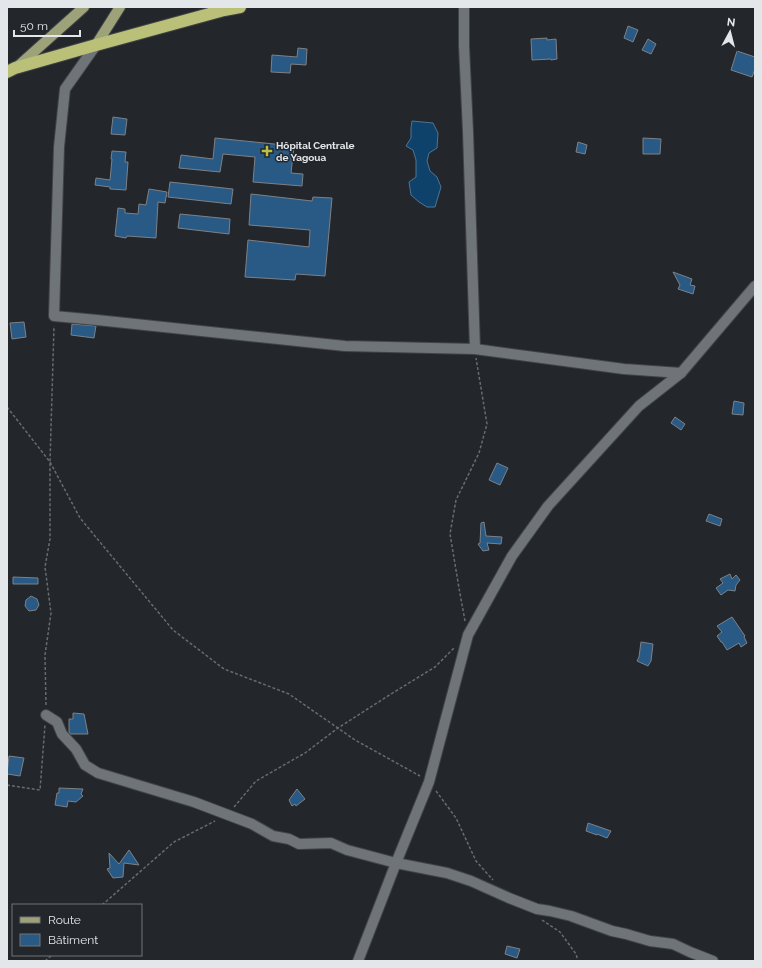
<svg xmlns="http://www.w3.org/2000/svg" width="762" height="968" font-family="Raleway,sans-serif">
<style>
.water{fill:#0f426b;stroke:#4f7491}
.building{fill:#295a85;stroke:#7d8186}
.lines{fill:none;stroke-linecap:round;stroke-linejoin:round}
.street-casing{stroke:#414446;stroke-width:12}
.primary-casing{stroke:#414446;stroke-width:12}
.highway-casing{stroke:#414446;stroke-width:14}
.path{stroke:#686b6f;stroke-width:1.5;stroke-dasharray:3 2;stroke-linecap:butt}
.street{stroke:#6f7478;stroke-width:10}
.primary{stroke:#9da279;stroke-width:10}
.highway{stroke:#bbc079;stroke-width:12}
.poi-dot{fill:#bac046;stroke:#23272b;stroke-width:1.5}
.labels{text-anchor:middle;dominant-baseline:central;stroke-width:3;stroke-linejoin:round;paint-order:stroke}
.poi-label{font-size:10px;font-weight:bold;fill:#e4e7e9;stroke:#23272b;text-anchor:start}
</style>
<rect width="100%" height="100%" fill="#23272b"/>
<path class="water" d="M 412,121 L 433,123 L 438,133 L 437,148 L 429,153 L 427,161 L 430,171 L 437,177 L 441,187 L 435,207 L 427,207 L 419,202 L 411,195 L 409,182 L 416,177 L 416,160 L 413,150 L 406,146 L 411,138 L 411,128 Z"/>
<g class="building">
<path d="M 628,26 L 638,30 L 633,42 L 624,38 Z"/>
<path d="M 547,38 L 547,40 L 556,39 L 557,59 L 551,60 L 551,59 L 532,60 L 531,39 Z"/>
<path d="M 648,39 L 656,44 L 651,54 L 642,50 Z"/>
<path d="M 298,48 L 307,49 L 306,65 L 291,64 L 290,73 L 271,72 L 272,55 L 297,57 Z"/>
<path d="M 737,51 L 755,57 L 755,69 L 752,77 L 731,70 Z"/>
<path d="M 113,117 L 127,119 L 125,135 L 111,134 Z"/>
<path d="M 215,138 L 294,146 L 291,173 L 303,174 L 302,186 L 253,182 L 255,157 L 223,154 L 220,172 L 179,168 L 181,155 L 213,159 Z"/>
<path d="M 643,138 L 661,139 L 660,154 L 643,154 Z"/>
<path d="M 578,142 L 587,145 L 585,154 L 576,152 Z"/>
<path d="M 112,151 L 126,152 L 125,162 L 128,162 L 126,190 L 110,189 L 110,187 L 95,185 L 96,178 L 110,180 L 112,159 L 111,159 Z"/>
<path d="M 170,182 L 233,189 L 231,204 L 168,197 Z"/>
<path d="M 149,189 L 167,192 L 165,203 L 158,202 L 156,238 L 127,236 L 126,238 L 115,236 L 118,208 L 125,209 L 125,213 L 138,214 L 139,204 L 146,205 Z"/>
<path d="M 251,194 L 312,201 L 313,197 L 332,198 L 325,276 L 296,274 L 295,280 L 245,277 L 248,240 L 309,247 L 310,230 L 249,225 Z"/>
<path d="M 180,214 L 230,219 L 229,234 L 178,228 Z"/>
<path d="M 673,272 L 692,279 L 690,285 L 695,286 L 693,294 L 678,289 L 680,285 Z"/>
<path d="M 24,322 L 26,337 L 12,339 L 10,323 Z"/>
<path d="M 72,324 L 96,326 L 94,338 L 71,335 Z"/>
<path d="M 734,401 L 744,403 L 743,415 L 732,414 Z"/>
<path d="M 675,417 L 685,424 L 681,430 L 671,423 Z"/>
<path d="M 497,463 L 508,468 L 500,485 L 489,480 Z"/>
<path d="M 709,514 L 722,519 L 720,526 L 706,521 Z"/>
<path d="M 484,522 L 486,536 L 502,537 L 501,544 L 487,543 L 489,550 L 483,551 L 478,544 L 480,543 L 481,523 Z"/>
<path d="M 730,574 L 732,579 L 736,575 L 740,580 L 736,585 L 735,591 L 728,590 L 721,595 L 716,588 L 723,583 L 720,579 Z"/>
<path d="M 13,577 L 38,578 L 38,584 L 13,584 Z"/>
<path d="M 31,596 L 37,599 L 39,605 L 36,610 L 29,611 L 25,606 L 26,600 Z"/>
<path d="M 732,617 L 745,636 L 744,637 L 747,643 L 741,647 L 739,643 L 727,650 L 722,642 L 721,642 L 717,636 L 722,632 L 717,626 Z"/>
<path d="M 641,642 L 653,644 L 651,661 L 648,666 L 637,661 L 639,657 Z"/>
<path d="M 73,713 L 84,714 L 88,734 L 70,734 L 69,732 L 69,719 L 73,719 Z"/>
<path d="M 9,756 L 24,758 L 20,776 L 7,774 Z"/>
<path d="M 59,788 L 83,789 L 81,794 L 83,796 L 76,802 L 68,801 L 67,807 L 55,805 L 57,793 L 59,793 Z"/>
<path d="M 297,789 L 305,799 L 296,806 L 295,804 L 292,806 L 289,800 Z"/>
<path d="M 588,823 L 611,831 L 607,838 L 597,834 L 597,835 L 586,831 Z"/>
<path d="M 129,850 L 139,865 L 124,863 L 123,877 L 113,878 L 107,869 L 110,868 L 109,853 L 119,864 Z"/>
<path d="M 507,946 L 520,949 L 517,958 L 505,954 Z"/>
</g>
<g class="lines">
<g class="street-casing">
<g id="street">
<path d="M 464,7 L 464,46 L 468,132 L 475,349"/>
<path d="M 96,45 L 65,89 L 59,147 L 54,316 L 97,320 L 345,346 L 475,349 L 624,369 L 681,373"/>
<path d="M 46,715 L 57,722 L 62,734 L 76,749 L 85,765 L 98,773 L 194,802 L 252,824 L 273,836 L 289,839 L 299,844 L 331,843 L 347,850 L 396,863 L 447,873 L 471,881 L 509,898 L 537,909 L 550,911 L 571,916 L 612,931 L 626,934 L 650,941 L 673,944 L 690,952 L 713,961"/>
<path d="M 358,961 L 396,863 L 429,782 L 468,635 L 512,556 L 548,506 L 639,406 L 681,373 L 755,286"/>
</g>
</g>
<g class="primary-casing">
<g id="primary">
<path d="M 96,45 L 120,7"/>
<path d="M 17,67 L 84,7"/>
</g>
</g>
<g class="highway-casing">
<path id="highway" d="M 7,72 L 15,68 L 96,45 L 224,10 L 240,7"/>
</g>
<g class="path">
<path d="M 7,407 L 50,462 L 80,518 L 173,630 L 224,669 L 289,694 L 355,740 L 420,776"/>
<path d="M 465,621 L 459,588 L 450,534 L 456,500 L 479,453 L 487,424 L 476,358"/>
<path d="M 46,705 L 45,655 L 51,613 L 45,567 L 50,539 L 50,462 L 54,326"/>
<path d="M 7,785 L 40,790 L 45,725"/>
<path d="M 436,791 L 456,818 L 476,861 L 493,880"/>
<path d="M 234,807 L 256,781 L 305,753 L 338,728 L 391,694 L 435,667 L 455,647"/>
<path d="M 102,905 L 174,842 L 215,821"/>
<path d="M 542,920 L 560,932 L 576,954 L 578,961"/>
<path d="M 45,961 L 52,955"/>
</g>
<use href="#street" class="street"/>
<use href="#primary" class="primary"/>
<use href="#highway" class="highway"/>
</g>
<path class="poi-dot" d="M265 145h4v4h4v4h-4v4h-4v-4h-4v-4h4z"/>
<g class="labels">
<g class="poi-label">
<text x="276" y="145">Hôpital Centrale<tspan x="276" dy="12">de Yagoua</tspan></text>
</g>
</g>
<rect width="762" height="968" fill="none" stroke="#e4e7e9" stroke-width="16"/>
<rect x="12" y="904" width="130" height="52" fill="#23272b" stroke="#707477"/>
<rect x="20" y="917" width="20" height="6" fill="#9da279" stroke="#707477"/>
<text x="48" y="924" font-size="12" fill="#e4e7e9">Route</text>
<rect x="20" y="934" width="20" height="12" fill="#295a85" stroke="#707477"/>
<text x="48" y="944" font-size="12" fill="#e4e7e9">Bâtiment</text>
<g transform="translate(730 32) rotate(7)" stroke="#23272b" stroke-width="3" paint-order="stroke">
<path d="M0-3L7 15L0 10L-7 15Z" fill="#e4e7e9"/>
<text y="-6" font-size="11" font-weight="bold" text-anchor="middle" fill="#e4e7e9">N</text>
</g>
<path d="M14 30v6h66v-6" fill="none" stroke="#e4e7e9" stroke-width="2"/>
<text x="20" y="30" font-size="12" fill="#e4e7e9" stroke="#23272b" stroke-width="3" paint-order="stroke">50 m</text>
</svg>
